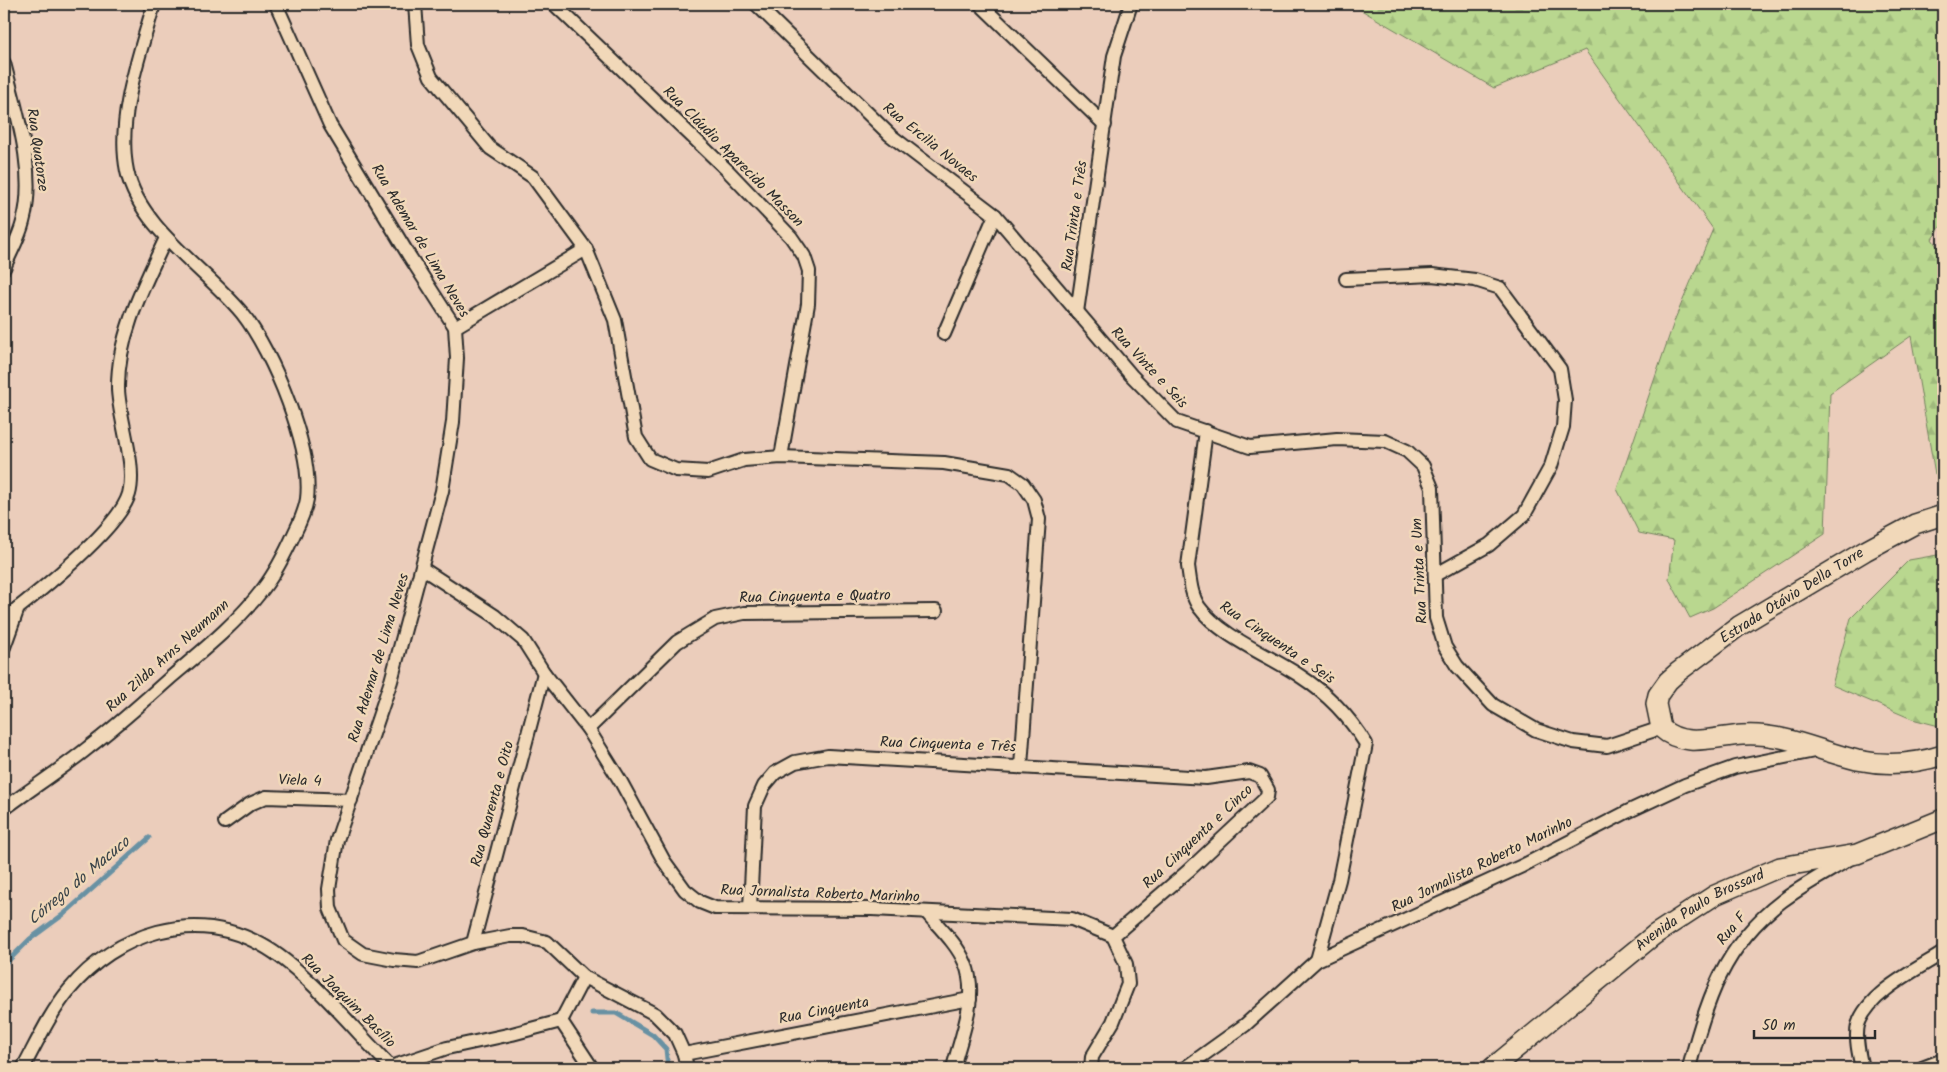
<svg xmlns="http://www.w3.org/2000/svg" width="1947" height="1072" font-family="Kalam,sans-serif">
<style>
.forest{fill:url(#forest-firs);stroke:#72815d}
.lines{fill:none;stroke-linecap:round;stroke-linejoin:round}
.stream{stroke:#6891a3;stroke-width:5}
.minor-casing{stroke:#2b2b2b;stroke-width:16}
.secondary-casing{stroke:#2b2b2b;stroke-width:22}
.minor{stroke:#f1d8b9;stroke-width:12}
.secondary{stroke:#f1d8b9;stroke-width:19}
.labels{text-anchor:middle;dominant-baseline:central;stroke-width:5;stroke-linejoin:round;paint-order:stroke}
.street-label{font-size:15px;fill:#2b2b2b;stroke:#f1d8b9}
.water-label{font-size:16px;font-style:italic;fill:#3a4449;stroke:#f1d8b9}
</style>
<defs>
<pattern id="forest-firs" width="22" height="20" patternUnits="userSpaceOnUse" patternTransform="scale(1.25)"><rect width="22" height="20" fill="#b9d78f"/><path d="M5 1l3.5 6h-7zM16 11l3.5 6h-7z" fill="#9fb97c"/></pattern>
</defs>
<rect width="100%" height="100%" fill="#ebcdbb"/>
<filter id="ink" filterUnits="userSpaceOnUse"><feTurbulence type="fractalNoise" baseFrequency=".02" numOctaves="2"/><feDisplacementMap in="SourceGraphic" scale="10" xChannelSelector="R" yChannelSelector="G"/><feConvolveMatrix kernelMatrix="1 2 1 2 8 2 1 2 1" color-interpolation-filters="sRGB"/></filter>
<g filter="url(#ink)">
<g class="forest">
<path d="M 1351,4 L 1943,4 L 1943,223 L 1932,239 L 1943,255 L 1943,474 L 1935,474 L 1911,336 L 1830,393 L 1825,534 L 1713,608 L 1690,618 L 1669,579 L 1674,540 L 1639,533 L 1617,489 L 1675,319 L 1713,229 L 1585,50 L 1494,88 Z"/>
<path d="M 1943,554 L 1943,727 L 1912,719 L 1832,685 L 1851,618 L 1909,560 Z"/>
</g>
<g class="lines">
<g class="stream">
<path d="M 4,965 L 30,939 L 64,914 L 149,838"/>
<path d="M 592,1013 L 616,1013 L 653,1035 L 666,1049 L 668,1068"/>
</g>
<g class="minor-casing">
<g id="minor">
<path d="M 276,4 L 330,125 L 408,254 L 455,327 L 457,358 L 453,422 L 442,491 L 391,681 L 337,840 L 329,889 L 330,908 L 343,940 L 363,954 L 394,960 L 418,962 L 473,943 L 510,936 L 523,936 L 547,942 L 584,977 L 655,1014 L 675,1034 L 684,1054 L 687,1068"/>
<path d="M 415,4 L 418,45 L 431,77 L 490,148 L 533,177 L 586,249 L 615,320 L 636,437 L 650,459 L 676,470 L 708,472 L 744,460 L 781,457 L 944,463 L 1009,474 L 1023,484 L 1034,500 L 1039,519 L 1021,766"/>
<path d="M 554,4 L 727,170 L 791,237 L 804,256 L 809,271 L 808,304 L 781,457"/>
<path d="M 756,4 L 890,135 L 995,215 L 1131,375 L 1177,422 L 1250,447 L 1337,439 L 1385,441 L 1407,451 L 1423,466 L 1432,488 L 1436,618 L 1445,647 L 1457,666 L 1493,705 L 1536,730 L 1573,742 L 1607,746 L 1661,728"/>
<path d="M 980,4 L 1105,125"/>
<path d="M 4,63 C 16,111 37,173 23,222 C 19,238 10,253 4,268"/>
<path d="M 1346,279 L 1432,275 L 1475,280 L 1500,288 L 1560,369 L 1565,400 L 1563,427 L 1551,466 L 1524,515 L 1489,545 L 1435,575"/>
<path d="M 1077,312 L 1114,56 L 1131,4"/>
<path d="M 455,327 L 586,249"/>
<path d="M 944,334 L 995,215"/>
<path d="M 1206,431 L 1188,566 C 1190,579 1191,596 1199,607 C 1220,636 1270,656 1300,676 C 1328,694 1349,716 1366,744 L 1339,880 L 1317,960"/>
<path d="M 423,569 L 495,616 L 523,640 L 544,673 L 588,729 L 621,782 L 664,861 L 685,890 L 700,902 L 715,908 L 872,909 L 1072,919 L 1113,936 L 1126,964 L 1128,984 L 1113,1022 L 1092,1057 L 1091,1068"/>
<path d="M 4,619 C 34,596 119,529 129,494 C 137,466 119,419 118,389 C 117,336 144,285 166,238"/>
<path d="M 4,647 L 18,608"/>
<path d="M 588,729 L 677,642 L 715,619 L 744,613 L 936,611"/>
<path d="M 4,809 C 32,788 62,769 89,747 C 117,726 143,702 169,679 C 202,651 237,623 263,589 C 276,572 286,552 295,532 C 300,522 305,511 307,499 C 313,449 273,352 242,313 C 206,269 139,228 127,171 C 116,118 140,54 154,4"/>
<path d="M 225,822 L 250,804 L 266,797 L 351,800"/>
<path d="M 750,908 L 755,806 L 764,786 L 775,773 L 795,762 L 828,756 L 1206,778 L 1249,772 L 1260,776 L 1268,790 L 1267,797 L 1188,871 L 1113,936"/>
<path d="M 927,913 C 940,928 957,944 965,963 C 979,996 961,1036 953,1068"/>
<path d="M 473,943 L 544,673"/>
<path d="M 561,1021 L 592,1068"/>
<path d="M 561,1021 L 584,977"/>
<path d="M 684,1054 L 970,999"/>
<path d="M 23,1068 C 37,1042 50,1013 69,990 C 116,933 194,907 262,945 C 306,969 354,1030 391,1067 L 447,1048 L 512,1034 L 561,1021"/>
<path d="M 1185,1068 L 1245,1025 L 1317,960 L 1522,866 L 1627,812 L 1685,785 L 1735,767 L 1819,750"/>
<path d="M 1689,1068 C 1706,1001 1724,945 1782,901 C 1803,885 1828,872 1851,858"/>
<path d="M 1862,1068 C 1859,1055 1855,1038 1858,1025 C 1868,993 1916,970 1943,953"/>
<path d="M 1922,1068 L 1943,1060"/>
</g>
</g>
<g class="secondary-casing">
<g id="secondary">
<path d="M 1943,515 L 1915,524 L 1865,551 L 1739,626 L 1678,672 L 1668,681 L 1658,695 L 1656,704 L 1661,728 C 1684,749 1714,737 1742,735 C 1783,732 1818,751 1857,760 C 1886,766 1915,764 1943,755"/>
<path id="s1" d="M 1492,1068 L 1654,935 L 1715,895 L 1780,867 L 1857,854 L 1943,819"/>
</g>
</g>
<use href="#minor" class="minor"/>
<use href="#secondary" class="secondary"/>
</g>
</g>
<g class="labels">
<g class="street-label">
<text transform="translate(930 143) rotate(39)">Rua Ercilia Novaes</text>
<text transform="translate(37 150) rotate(82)">Rua Quatorze</text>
<text transform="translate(733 157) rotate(45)">Rua Cláudio Aparecido Masson</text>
<text transform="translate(1075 216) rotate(-82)">Rua Trinta e Três</text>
<text transform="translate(420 241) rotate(59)">Rua Ademar de Lima Neves</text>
<text transform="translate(1149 368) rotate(47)">Rua Vinte e Seis</text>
<text transform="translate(1420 571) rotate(-93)">Rua Trinta e Um</text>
<text transform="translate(1792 596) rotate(-32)">Estrada Otávio Della Torre</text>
<text transform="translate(815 597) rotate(-1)">Rua Cinquenta e Quatro</text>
<text transform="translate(1277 643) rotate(34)">Rua Cinquenta e Seis</text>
<text transform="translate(168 656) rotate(-42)">Rua Zilda Arns Neumann</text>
<text transform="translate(379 658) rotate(-73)">Rua Ademar de Lima Neves</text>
<text transform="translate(948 745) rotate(2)">Rua Cinquenta e Três</text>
<text transform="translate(300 781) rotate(2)">Viela 4</text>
<text transform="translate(493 804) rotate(-75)">Rua Quarenta e Oito</text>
<text transform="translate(1198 837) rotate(-43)">Rua Cinquenta e Cinco</text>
<text transform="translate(1482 865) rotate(-26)">Rua Jornalista Roberto Marinho</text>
<text transform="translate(820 894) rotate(2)">Rua Jornalista Roberto Marinho</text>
<text stroke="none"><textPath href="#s1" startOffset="262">Avenida Paulo Brossard</textPath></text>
<text transform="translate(1732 929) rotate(-50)">Rua F</text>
<text transform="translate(348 1001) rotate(45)">Rua Joaquim Basílio</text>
<text transform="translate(824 1011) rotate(-11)">Rua Cinquenta</text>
</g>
<g class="water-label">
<text transform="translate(79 881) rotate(-40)">Córrego do Macuco</text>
</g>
</g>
<rect width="1947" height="1072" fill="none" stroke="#f1d8b9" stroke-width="20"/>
<rect x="10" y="10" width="1927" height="1052" fill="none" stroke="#2b2b2b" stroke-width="2" filter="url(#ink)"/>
<path d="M1754 1030v8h121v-8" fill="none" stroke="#2b2b2b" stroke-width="2.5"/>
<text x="1762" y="1030" font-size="15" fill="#2b2b2b" stroke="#f1d8b9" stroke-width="4" paint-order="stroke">50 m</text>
</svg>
